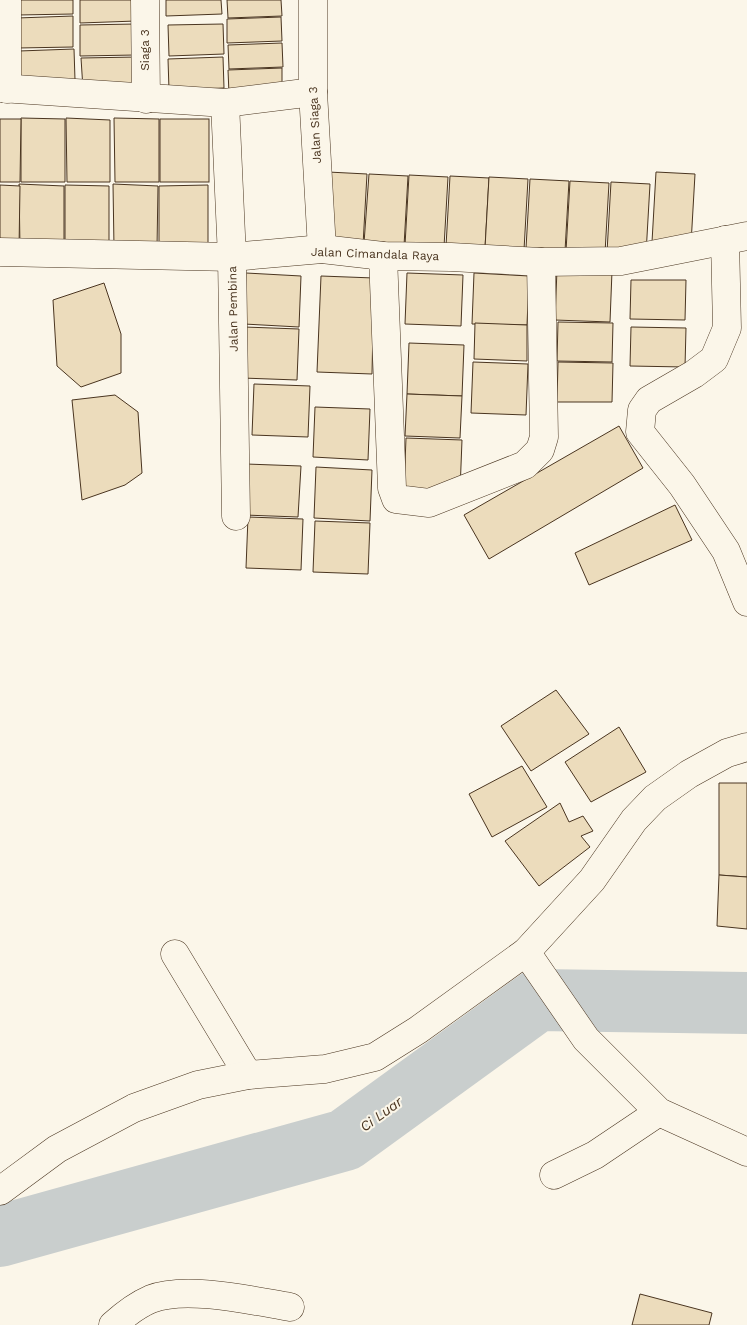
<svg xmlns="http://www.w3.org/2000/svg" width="747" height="1325" font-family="'Work Sans',sans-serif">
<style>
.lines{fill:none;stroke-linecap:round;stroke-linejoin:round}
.river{stroke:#c9cecd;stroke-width:62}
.building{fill:#ecdcbc;stroke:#4a3520}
.minor-casing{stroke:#4a3520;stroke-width:29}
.minor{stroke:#fbf6e9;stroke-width:28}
.labels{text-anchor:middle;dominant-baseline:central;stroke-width:4;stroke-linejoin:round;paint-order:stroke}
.street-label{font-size:12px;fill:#4a3520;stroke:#fbf6e9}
.water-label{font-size:14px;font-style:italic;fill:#4a3520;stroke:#fbf6e9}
</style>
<rect width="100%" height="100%" fill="#fbf6e9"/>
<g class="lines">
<path class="river" d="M 0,1236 L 345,1140 L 538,1000 L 747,1003"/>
</g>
<g class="building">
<path d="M 18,0 L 73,0 L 73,14 L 18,15 Z"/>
<path d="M 80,0 L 135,0 L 136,21 L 80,23 Z"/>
<path d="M 166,0 L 221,0 L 222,14 L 166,16 Z"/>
<path d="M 227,0 L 281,0 L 282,16 L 228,18 Z"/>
<path d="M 73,16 L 73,47 L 18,48 L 17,18 Z"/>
<path d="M 281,17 L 282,41 L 227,43 L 227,19 Z"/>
<path d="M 135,24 L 135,55 L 80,56 L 80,25 Z"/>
<path d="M 223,24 L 224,54 L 169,56 L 168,25 Z"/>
<path d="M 282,43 L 283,67 L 229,69 L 228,45 Z"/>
<path d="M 74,49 L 75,80 L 20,82 L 19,51 Z"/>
<path d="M 137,57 L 137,88 L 83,89 L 81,58 Z"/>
<path d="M 223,57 L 224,88 L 169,90 L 168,59 Z"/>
<path d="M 282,68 L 282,92 L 229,94 L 228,70 Z"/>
<path d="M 21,118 L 65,119 L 65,182 L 21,182 Z"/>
<path d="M 66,118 L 110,120 L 110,182 L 67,182 Z"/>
<path d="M 114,118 L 159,119 L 159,182 L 115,182 Z"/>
<path d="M 0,119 L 21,119 L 20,182 L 0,182 Z"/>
<rect x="160" y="119" width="49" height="63"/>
<path d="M 328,172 L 367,174 L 363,245 L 324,243 Z"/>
<path d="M 656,172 L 695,174 L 691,244 L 652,242 Z"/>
<path d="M 369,174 L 408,176 L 404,246 L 364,243 Z"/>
<path d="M 409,175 L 448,177 L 444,247 L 405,245 Z"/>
<path d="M 450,176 L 489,178 L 485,248 L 446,246 Z"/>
<path d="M 489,177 L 528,179 L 524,250 L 485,248 Z"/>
<path d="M 530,179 L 569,181 L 565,251 L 526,248 Z"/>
<path d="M 570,181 L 609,183 L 605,253 L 566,251 Z"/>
<path d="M 611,182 L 650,184 L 646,254 L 607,252 Z"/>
<path d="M 19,184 L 64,186 L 64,248 L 20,248 Z"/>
<path d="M 113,184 L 158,186 L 157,248 L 114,248 Z"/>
<path d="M 0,185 L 20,186 L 19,249 L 0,249 Z"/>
<path d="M 65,185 L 109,186 L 109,249 L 65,249 Z"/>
<path d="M 208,185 L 208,249 L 159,249 L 159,186 Z"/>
<path d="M 557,269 L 612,271 L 610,322 L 555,320 Z"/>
<path d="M 246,273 L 301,276 L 299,327 L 244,324 Z"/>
<path d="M 407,273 L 463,275 L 461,326 L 405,324 Z"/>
<path d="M 474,273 L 529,276 L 527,325 L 472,324 Z"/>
<path d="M 321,276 L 374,278 L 372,374 L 317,372 Z"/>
<path d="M 631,280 L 686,280 L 685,320 L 630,319 Z"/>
<path d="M 104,283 L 121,334 L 121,373 L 81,387 L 57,366 L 53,300 Z"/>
<path d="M 558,322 L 613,323 L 612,362 L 557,361 Z"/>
<path d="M 475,323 L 527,325 L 527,361 L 474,359 Z"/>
<path d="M 244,327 L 299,329 L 297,380 L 242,378 Z"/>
<path d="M 631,327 L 686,328 L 685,367 L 630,366 Z"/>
<path d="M 409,343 L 464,345 L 462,396 L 407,394 Z"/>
<path d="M 473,362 L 528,364 L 526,415 L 471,413 Z"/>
<path d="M 558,362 L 613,363 L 612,402 L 557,402 Z"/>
<path d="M 254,384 L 310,386 L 308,437 L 252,435 Z"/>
<path d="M 407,394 L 462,396 L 460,438 L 405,436 Z"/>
<path d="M 115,395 L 138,412 L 142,473 L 125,485 L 82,500 L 72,400 Z"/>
<path d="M 315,407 L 370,409 L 368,460 L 313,457 Z"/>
<path d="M 619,426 L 643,468 L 489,559 L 464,515 Z"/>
<path d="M 406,438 L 462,440 L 460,491 L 404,488 Z"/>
<path d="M 246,464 L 301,466 L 298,517 L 244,515 Z"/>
<path d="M 316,467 L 372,470 L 370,521 L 314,518 Z"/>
<path d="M 675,505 L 692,540 L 589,585 L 575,553 Z"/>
<path d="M 248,517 L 303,519 L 301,570 L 246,568 Z"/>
<path d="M 315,521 L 370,523 L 368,574 L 313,572 Z"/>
<path d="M 556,690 L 589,734 L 531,771 L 501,726 Z"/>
<path d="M 619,727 L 646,772 L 591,802 L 565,762 Z"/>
<path d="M 522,766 L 547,807 L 492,837 L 469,794 Z"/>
<path d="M 719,783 L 747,783 L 747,877 L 719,875 Z"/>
<path d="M 560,803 L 569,822 L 583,816 L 593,831 L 581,836 L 590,847 L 539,886 L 505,841 Z"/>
<path d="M 719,875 L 747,877 L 747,929 L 717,926 Z"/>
<path d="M 640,1294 L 712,1313 L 709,1325 L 632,1325 Z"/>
</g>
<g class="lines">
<g class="minor-casing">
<g id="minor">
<path d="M 7,0 L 7,89"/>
<path d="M 145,0 L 146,99"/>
<path d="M 313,0 L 313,92 L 322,249"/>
<path d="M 0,88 L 225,103 L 313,92"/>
<path d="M 225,103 L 232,257 L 236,516"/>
<path d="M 725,240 L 727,328 L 714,359 L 694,374 L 649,400 L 642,410 L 640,432 L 682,485 L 726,551 L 747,602"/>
<path d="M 0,252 L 232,257 L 322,249 L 383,256 L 451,257 L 541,262 L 621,261 L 747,236"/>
<path d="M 383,256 L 392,488 L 396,499 L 429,503 L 525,465 L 540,450 L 544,437 L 541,262"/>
<path d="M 526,952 L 586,1039 L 659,1112 L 747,1152"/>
<path d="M 175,954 L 248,1075"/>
<path d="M 554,1175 L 595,1155 L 659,1112"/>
<path d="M 0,1191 L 57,1149 L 134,1108 L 198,1085 L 248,1075 L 325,1069 L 375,1057 L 418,1030 L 526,952 L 592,880 L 634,820 L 655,798 L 689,774 L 727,753 L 747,747"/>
<path d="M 113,1325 C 124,1315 137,1305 151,1299 C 186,1285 254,1301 290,1307"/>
</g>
</g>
<use href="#minor" class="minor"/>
</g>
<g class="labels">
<g class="street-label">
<text transform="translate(145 50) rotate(-90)">Siaga 3</text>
<text transform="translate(315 125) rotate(-93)">Jalan Siaga 3</text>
<text transform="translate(375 254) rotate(2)">Jalan Cimandala Raya</text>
<text transform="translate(233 309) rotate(-91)">Jalan Pembina</text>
</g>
<g class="water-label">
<text transform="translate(381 1114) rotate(-36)">Ci Luar</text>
</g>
</g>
</svg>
